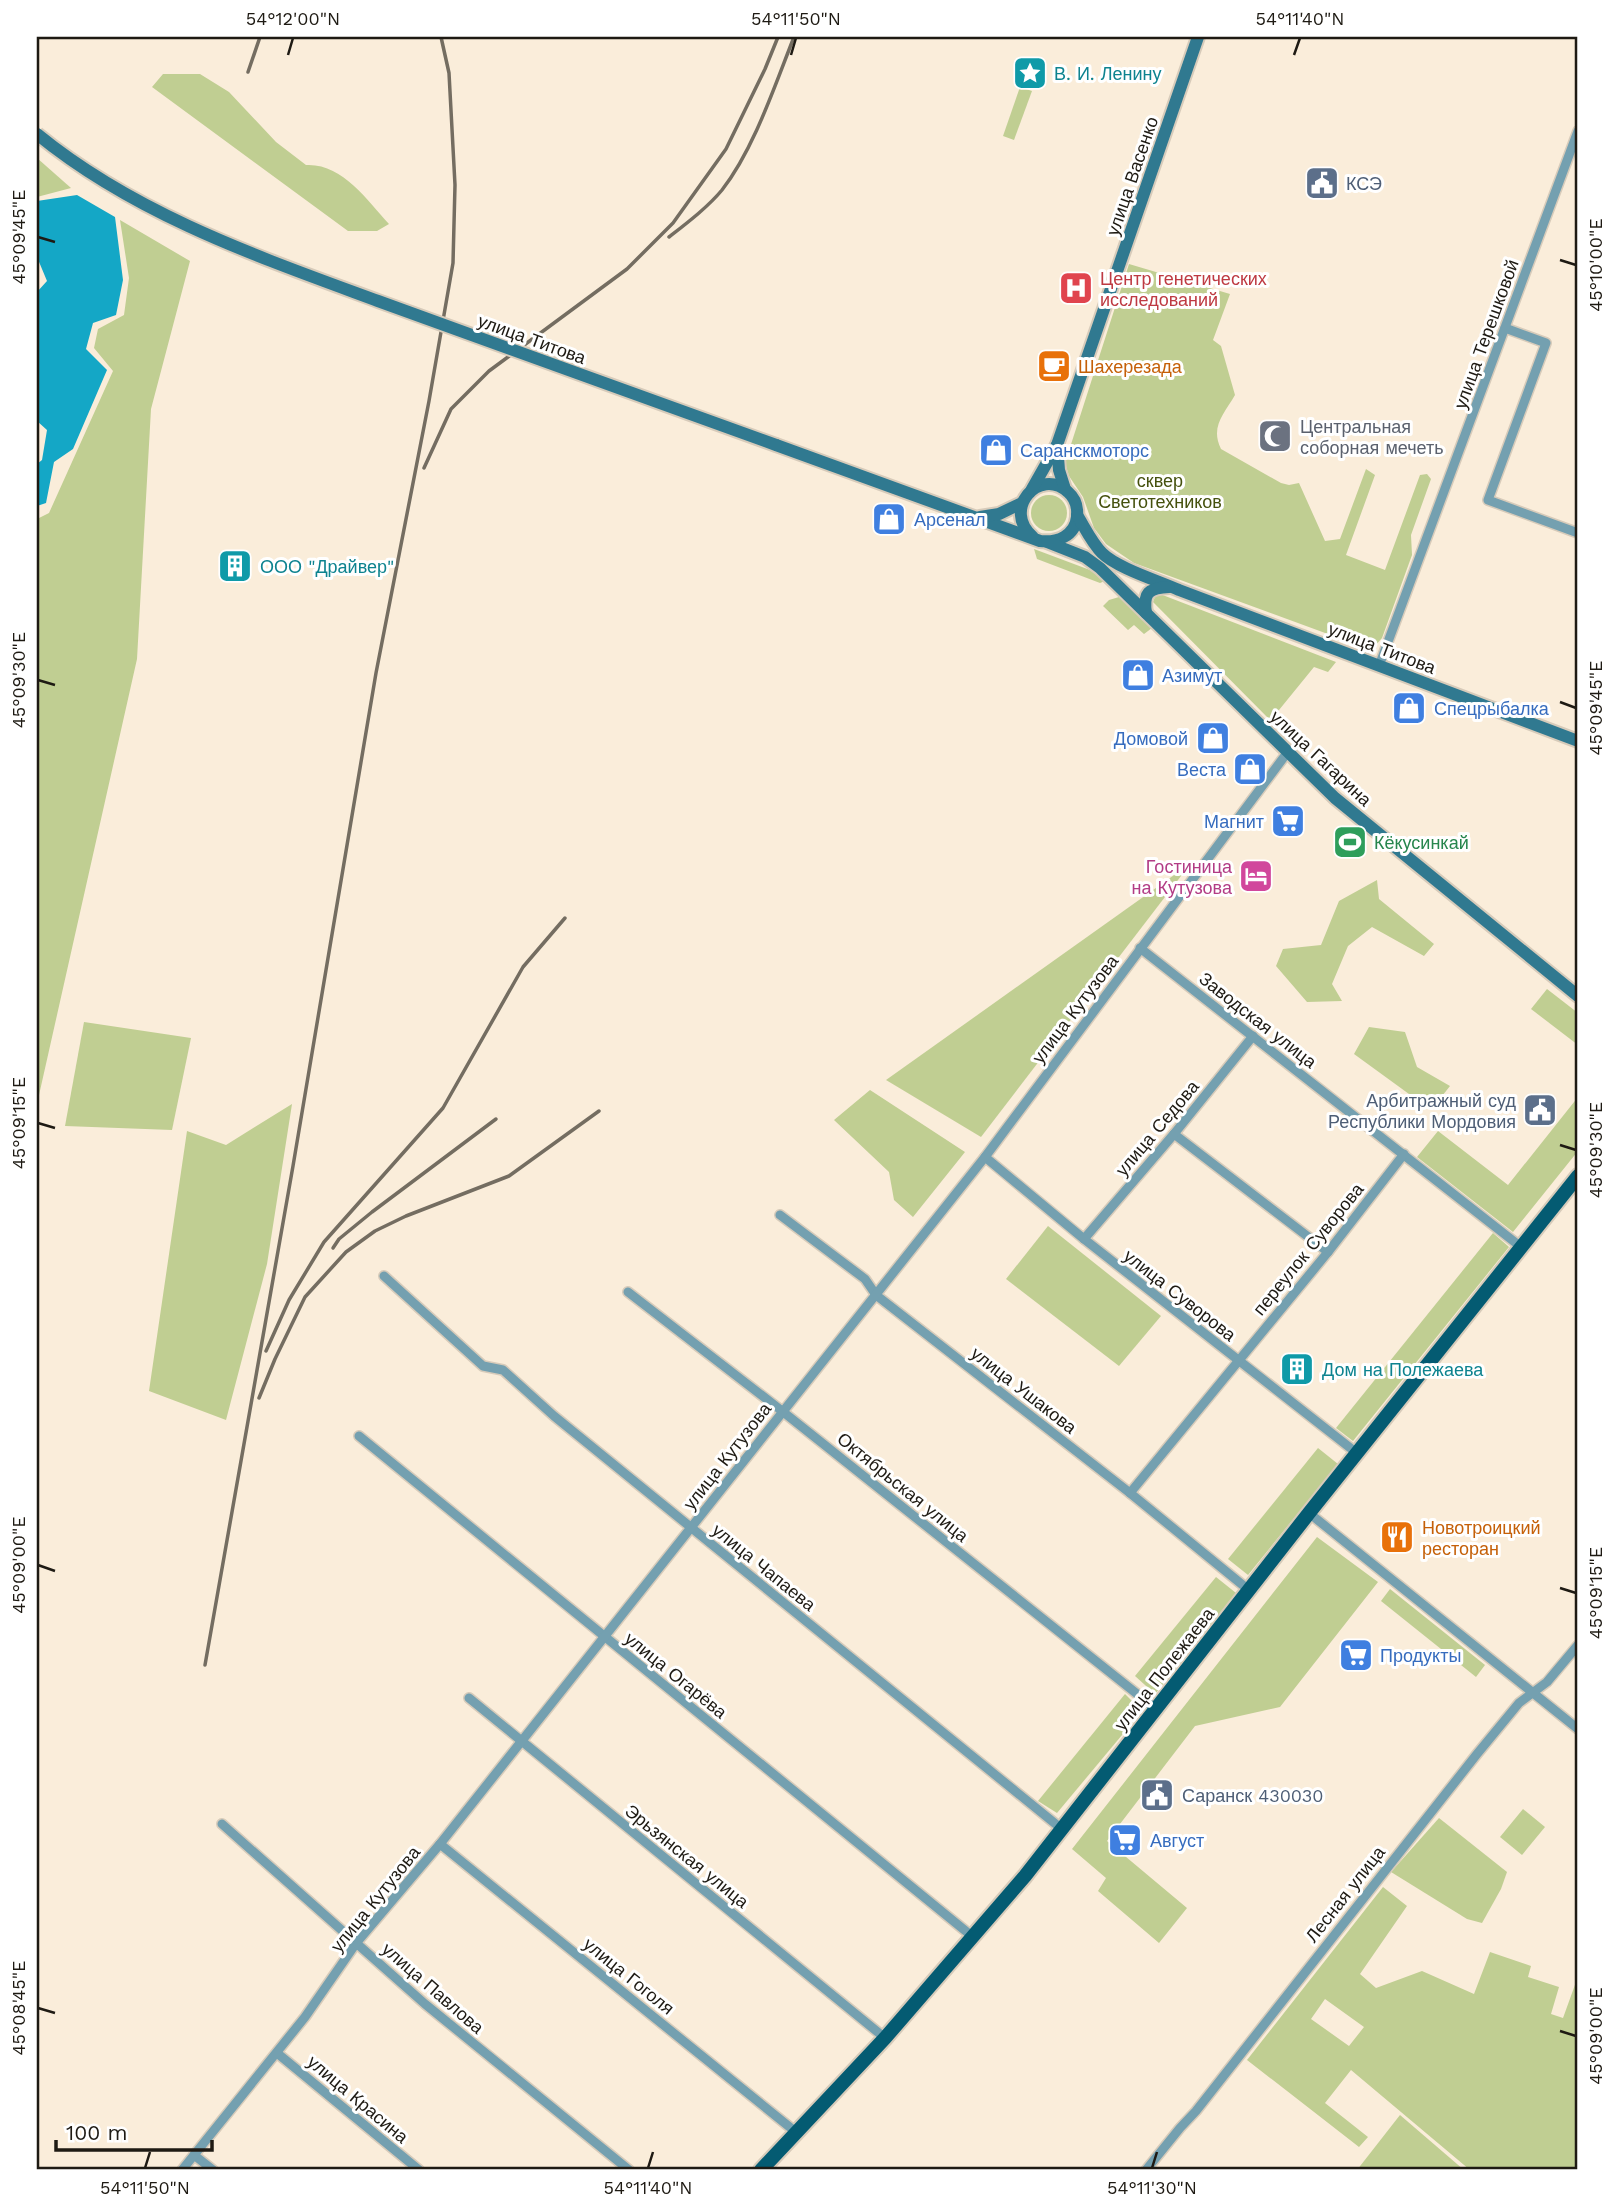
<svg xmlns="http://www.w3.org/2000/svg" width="1615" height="2207" font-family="'Work Sans',sans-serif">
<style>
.green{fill:#c0ce92;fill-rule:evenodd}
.water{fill:#14a7c6}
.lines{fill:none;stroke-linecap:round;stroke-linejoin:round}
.minor-casing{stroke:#d7cbba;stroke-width:12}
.secondary-casing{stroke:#d7cbba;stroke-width:16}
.primary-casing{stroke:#d7cbba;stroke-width:18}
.minor{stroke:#74a0b0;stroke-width:9}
.secondary{stroke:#307990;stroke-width:12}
.primary{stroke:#045b72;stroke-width:14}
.rail{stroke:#746d61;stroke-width:3.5}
.secondary-bridge-casing{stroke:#d7cbba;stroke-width:16;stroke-linecap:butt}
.secondary-bridge{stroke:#307990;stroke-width:12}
.ticks{fill:none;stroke:#1e1a13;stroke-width:2.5}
.labels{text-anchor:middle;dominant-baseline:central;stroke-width:6;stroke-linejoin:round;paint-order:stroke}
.culture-label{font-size:18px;fill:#0d838f;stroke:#fff;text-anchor:start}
.street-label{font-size:18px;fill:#1e1a13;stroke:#fff}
.service-label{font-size:18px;fill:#4e5e75;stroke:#fff;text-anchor:start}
.health-label{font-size:18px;fill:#be3a42;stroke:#fff;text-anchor:start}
.food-label{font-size:18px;fill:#c56008;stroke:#fff;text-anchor:start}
.worship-label{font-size:18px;fill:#5b616d;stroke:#fff;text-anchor:start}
.shop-label{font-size:18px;fill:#366cbe;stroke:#fff;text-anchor:start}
.park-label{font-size:18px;fill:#45510e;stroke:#fff}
.leisure-label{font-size:18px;fill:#27864d;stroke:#fff;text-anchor:start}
.hotel-label{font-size:18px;fill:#b23c85;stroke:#fff;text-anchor:end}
.neatline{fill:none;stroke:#1e1a13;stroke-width:2.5}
.ticks-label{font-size:18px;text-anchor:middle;fill:#1e1a13}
</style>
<rect width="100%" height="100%" fill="#faedda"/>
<g class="green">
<path d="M 163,74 L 200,74 L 229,92 L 276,142 L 306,165 C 342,163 367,200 389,224 L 377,231 L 348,231 L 152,87 Z"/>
<path d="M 1020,87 L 1032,91 L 1014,140 L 1003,136 Z"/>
<path d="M 37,158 L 71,188 L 37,197 Z"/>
<path d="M 120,220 L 190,261 L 151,409 L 137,659 L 37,1104 L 37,519 L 49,513 L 113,371 L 94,348 L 98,329 L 124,315 L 129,278 Z"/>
<path d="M 1129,264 L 1230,294 L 1213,340 L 1221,346 L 1235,395 C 1224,414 1210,427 1221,449 L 1281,483 L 1289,485 L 1299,483 L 1325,541 L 1340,539 L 1366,469 L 1375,475 L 1346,555 L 1385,570 L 1420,475 L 1427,474 L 1431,479 L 1411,535 L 1412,555 L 1382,638 L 1375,646 L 1366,648 L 1134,563 L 1106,544 L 1094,528 L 1083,497 L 1069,476 L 1065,463 Z"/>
<circle cx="1049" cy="513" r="18"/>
<path d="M 1034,549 L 1090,570 L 1105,581 L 1100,583 L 1037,559 Z"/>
<path d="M 1156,594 L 1160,594 L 1336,662 L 1328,672 L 1314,667 L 1279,710 L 1274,724 L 1153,602 Z"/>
<path d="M 1119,597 L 1152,628 L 1144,634 L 1134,625 L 1128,630 L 1103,606 L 1109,600 Z"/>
<path d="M 1191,863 L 981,1137 L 886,1080 Z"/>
<path d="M 1377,880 L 1379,899 L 1434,944 L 1424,956 L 1372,927 L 1348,946 L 1332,984 L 1342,1001 L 1307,1002 L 1276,966 L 1283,949 L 1321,945 L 1339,901 Z"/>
<path d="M 1547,989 L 1578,1013 L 1578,1045 L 1531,1009 Z"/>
<path d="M 84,1022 L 191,1038 L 172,1130 L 65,1126 Z"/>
<path d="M 1369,1027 L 1405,1032 L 1417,1067 L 1450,1086 L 1431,1110 L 1354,1054 Z"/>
<path d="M 870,1090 L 965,1152 L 913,1217 L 894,1200 L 889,1172 L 834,1120 Z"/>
<path d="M 1578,1097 L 1578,1151 L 1513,1232 L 1417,1157 L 1438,1131 L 1508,1185 Z"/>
<path d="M 292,1104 L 267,1264 L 226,1420 L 149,1391 L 187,1131 L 226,1145 Z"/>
<path d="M 1048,1226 L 1161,1316 L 1119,1366 L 1006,1279 Z"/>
<path d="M 1493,1233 L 1509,1247 L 1353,1441 L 1336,1428 Z"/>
<path d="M 1318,1448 L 1338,1464 L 1248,1575 L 1228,1559 Z"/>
<path d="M 1317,1537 L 1378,1582 L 1280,1707 L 1195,1726 L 1107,1841 L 1187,1908 L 1159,1943 L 1098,1891 L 1106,1878 L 1072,1849 Z"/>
<path d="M 1216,1577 L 1236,1593 L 1155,1694 L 1135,1676 Z"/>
<path d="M 1390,1589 L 1485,1665 L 1476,1677 L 1381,1601 Z"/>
<path d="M 1125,1694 L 1142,1711 L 1057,1813 L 1038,1801 Z"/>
<path d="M 1523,1809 L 1545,1827 L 1522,1855 L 1500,1837 Z"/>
<path d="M 1439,1818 L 1507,1872 L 1501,1889 L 1482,1923 L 1467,1919 L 1391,1872 Z"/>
<path d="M 1383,1887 L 1407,1906 L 1360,1974 L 1376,1988 L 1422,1971 L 1474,1994 L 1490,1952 L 1531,1966 L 1528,1977 L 1559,1987 L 1551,2014 L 1563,2018 L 1576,1982 L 1578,1984 L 1578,2130 L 1576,2137 L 1578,2138 L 1578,2170 L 1470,2170 L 1351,2070 L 1325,2103 L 1368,2137 L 1359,2147 L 1247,2060 ZM 1325,1999 L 1364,2027 L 1349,2046 L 1311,2019 Z"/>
<path d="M 1400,2115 L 1464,2170 L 1357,2170 Z"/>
</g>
<path class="water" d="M 77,195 L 115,217 L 123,280 L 116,315 L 93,323 L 86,349 L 107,370 L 73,449 L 54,462 L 46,503 L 37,506 L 37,464 L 42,460 L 47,430 L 37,421 L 37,292 L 47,281 L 37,257 L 37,201 Z"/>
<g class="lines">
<g class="minor-casing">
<g id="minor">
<path d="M 1505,328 L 1546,343 L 1488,500 L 1578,533"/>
<path d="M 1379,666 L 1578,131"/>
<path d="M 1140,948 L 1521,1247"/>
<path d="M 1174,1134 L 1328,1252"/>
<path d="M 985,1157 L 1084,1239 L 1358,1454"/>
<path d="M 780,1215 L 865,1279 L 876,1295 L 1130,1493 L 1250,1591"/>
<path d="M 1084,1239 L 1174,1134 L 1253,1036"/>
<path d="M 384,1276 L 483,1366 L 503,1370 L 554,1416 L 1063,1830"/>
<path d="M 628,1292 L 782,1411 L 1156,1709"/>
<path d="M 359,1436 L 973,1937"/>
<path d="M 1130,1493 L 1328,1252 L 1404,1154"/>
<path d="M 1309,1513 L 1578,1729"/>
<path d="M 469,1698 L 885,2038"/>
<path d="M 222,1824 L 425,2004 L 629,2170"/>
<path d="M 440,1844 L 797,2133"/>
<path d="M 277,2053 L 419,2170"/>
<path d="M 194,2155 L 213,2170"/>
<path d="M 182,2170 L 305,2017 L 357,1942 L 440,1844 L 985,1157 L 1287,753"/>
<path d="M 1146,2170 L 1180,2128 L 1196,2111 L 1477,1754 L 1519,1703 L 1547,1682 L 1578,1645"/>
</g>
</g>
<g class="secondary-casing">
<g id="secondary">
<path d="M 776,445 L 1040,541 C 1057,543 1075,536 1077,517 C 1078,507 1075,498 1068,492 C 1039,466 1001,510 1033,537"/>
<path d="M 1057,445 L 1059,470 L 1065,489"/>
<path d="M 1032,489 L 1057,445 L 1198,37"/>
<path d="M 1077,515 C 1085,528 1092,543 1102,553 C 1117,568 1159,581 1179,590 L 1578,741"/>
<path d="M 980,517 L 999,514 L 1022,503"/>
<path d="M 1047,542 L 1085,557 L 1100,568 L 1335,798 L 1578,996"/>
<path d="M 1146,613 C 1143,593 1148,588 1169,587"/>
</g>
</g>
<g class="primary-casing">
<path id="primary" d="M 761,2170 L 885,2038 L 1025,1876 L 1309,1513 L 1578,1176"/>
</g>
<use href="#minor" class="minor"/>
<use href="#secondary" class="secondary"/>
<use href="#primary" class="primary"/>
<g class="rail">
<path d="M 248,72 L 260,37"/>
<path d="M 669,237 C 687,223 708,207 722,190 C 754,149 775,85 794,37"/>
<path d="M 424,468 L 451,409 L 489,371 L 627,269 L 673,223 L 726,149 L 765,69 L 778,37"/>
<path d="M 333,1248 L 339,1239 L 372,1212 L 496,1119"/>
<path d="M 266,1351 L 289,1300 L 324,1242 L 443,1108 L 523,967 L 565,918"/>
<path d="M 259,1398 L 275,1359 L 305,1297 L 346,1252 L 375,1231 L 406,1216 L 509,1176 L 599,1111"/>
<path d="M 205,1665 L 293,1166 L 376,673 L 429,401 L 453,263 L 455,185 L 449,73 L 441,37"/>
</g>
<g class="secondary-bridge-casing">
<path id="secondary-bridge" d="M 37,134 C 136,215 259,257 378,301 C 510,350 643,397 776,445"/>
</g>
<use href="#secondary-bridge" class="secondary-bridge"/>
</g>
<path class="ticks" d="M 288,55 L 293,38M 791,55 L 796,38M 1294,55 L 1300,38M 38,237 L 55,242M 1560,260 L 1576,265M 38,680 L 55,685M 1560,702 L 1576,708M 38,1123 L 55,1128M 1560,1145 L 1576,1150M 38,1565 L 55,1571M 1560,1588 L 1576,1593M 38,2008 L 55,2013M 1560,2031 L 1576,2036M 145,2168 L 150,2152M 648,2168 L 653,2152M 1152,2168 L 1157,2152"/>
<defs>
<g id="sight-square" transform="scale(1.75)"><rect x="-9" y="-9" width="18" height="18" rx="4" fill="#0f9aa8" stroke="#fff"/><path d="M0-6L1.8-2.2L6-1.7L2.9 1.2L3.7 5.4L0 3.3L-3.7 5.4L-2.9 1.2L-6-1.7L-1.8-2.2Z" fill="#fff"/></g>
<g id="civic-square" transform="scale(1.75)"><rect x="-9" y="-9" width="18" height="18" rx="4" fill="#5c6f8a" stroke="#fff"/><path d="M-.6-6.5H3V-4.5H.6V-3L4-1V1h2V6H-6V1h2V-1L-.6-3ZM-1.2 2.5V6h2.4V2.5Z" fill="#fff"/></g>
<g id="hospital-square" transform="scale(1.75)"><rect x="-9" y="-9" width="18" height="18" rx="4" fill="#e0444e" stroke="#fff"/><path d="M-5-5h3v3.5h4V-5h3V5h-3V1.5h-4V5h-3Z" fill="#fff"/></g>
<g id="cafe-square" transform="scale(1.75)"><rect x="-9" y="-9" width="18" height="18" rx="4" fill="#e8710a" stroke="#fff"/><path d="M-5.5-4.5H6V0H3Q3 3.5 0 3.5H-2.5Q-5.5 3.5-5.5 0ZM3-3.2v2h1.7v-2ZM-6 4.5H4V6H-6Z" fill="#fff"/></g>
<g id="mosque-square" transform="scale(1.75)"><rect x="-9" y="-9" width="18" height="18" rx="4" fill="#6b7280" stroke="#fff"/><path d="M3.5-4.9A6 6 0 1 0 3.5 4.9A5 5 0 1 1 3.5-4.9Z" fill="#fff"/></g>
<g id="shop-square" transform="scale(1.75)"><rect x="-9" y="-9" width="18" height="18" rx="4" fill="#3f7fe0" stroke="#fff"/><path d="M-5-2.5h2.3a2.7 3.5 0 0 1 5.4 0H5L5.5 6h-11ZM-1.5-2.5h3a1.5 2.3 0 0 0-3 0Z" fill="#fff"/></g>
<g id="building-square" transform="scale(1.75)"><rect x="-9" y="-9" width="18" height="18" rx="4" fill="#0f9aa8" stroke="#fff"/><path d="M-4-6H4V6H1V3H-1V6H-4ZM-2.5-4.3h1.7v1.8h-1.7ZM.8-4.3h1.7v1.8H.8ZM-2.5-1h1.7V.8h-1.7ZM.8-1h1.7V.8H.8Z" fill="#fff"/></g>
<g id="supermarket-square" transform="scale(1.75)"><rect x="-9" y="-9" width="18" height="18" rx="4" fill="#3f7fe0" stroke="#fff"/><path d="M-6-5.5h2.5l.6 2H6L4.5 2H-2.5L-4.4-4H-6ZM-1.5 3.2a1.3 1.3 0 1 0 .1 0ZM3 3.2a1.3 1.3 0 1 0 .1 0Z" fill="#fff"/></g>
<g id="stadium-square" transform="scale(1.75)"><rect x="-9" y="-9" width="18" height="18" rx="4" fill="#2e9e5b" stroke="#fff"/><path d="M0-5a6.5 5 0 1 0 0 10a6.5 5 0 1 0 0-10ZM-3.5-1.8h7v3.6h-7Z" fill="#fff"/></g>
<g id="hotel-square" transform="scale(1.75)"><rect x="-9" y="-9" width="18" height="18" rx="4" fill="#d1479c" stroke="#fff"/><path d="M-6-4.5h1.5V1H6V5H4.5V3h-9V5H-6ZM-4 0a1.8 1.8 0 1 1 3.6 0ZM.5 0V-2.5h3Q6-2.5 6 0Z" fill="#fff"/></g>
<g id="restaurant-square" transform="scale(1.75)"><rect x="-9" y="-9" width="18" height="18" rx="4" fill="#e8710a" stroke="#fff"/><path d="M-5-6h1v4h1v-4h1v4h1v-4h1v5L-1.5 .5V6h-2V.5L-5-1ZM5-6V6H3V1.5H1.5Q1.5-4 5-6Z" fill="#fff"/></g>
</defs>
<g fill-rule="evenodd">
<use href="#sight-square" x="1030" y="73"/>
<use href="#civic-square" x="1322" y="183"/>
<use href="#hospital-square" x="1076" y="288"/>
<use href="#cafe-square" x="1054" y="366"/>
<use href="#mosque-square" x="1275" y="436"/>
<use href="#shop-square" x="996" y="450"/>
<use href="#shop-square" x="889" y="519"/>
<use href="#building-square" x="235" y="566"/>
<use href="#shop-square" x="1138" y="675"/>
<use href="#shop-square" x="1409" y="708"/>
<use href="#shop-square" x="1213" y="738"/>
<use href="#shop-square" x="1250" y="769"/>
<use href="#supermarket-square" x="1288" y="821"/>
<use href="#stadium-square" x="1350" y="842"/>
<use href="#hotel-square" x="1256" y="876"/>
<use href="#civic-square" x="1540" y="1110"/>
<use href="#building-square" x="1297" y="1369"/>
<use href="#restaurant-square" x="1397" y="1537"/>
<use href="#supermarket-square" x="1356" y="1655"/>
<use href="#civic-square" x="1157" y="1795"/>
<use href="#supermarket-square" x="1125" y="1840"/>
</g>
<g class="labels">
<g class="culture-label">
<text x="1054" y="73">В. И. Ленину</text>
<text x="260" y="566">ООО "Драйвер"</text>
<text x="1322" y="1369">Дом на Полежаева</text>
</g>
<g class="street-label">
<text transform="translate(1132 176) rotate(-71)">улица Васенко</text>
<text transform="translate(1486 334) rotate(-70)">улица Терешковой</text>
<text transform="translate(532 339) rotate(20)">улица Титова</text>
<text transform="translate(1382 648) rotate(21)">улица Титова</text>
<text transform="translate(1321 758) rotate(43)">улица Гагарина</text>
<text transform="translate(1075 1009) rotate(-53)">улица Кутузова</text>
<text transform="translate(1258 1020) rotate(38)">Заводская улица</text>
<text transform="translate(1157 1128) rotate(-50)">улица Седова</text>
<text transform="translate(1308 1249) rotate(-51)">переулок Суворова</text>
<text transform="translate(1180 1295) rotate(38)">улица Суворова</text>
<text transform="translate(1024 1390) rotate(38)">улица Ушакова</text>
<text transform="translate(727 1456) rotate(-52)">улица Кутузова</text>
<text transform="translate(903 1487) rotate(39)">Октябрьская улица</text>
<text transform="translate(764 1567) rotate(39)">улица Чапаева</text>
<text transform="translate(1164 1669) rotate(-52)">улица Полежаева</text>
<text transform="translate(676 1675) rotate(39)">улица Огарёва</text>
<text transform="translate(687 1856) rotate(39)">Эрьзянская улица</text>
<text transform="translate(1345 1894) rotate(-52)">Лесная улица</text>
<text transform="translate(375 1899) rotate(-51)">улица Кутузова</text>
<text transform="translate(629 1976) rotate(39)">улица Гоголя</text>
<text transform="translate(433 1988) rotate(41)">улица Павлова</text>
<text transform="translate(358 2099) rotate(40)">улица Красина</text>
</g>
<g class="service-label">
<text x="1346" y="183">КСЭ</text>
<text x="1516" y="1100" text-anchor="end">Арбитражный суд<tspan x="1516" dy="21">Республики Мордовия</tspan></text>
<text x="1182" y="1795">Саранск 430030</text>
</g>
<g class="health-label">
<text x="1100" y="278">Центр генетических<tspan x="1100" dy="21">исследований</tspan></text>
</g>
<g class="food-label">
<text x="1078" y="366">Шахерезада</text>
<text x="1422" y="1527">Новотроицкий<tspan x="1422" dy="21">ресторан</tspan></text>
</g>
<g class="worship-label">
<text x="1300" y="426">Центральная<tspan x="1300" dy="21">соборная мечеть</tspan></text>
</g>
<g class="shop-label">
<text x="1020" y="450">Саранскмоторс</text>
<text x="914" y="519">Арсенал</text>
<text x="1162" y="675">Азимут</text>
<text x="1434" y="708">Спецрыбалка</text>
<text x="1188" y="738" text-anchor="end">Домовой</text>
<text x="1226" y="769" text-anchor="end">Веста</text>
<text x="1264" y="821" text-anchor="end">Магнит</text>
<text x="1380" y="1655">Продукты</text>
<text x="1150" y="1840">Август</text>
</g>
<g class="park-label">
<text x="1160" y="480">сквер<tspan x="1160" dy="21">Светотехников</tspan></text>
</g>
<g class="leisure-label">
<text x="1374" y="842">Кёкусинкай</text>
</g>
<g class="hotel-label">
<text x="1232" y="866">Гостиница<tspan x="1232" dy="21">на Кутузова</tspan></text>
</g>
</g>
<rect width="1615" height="2207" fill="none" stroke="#ffffff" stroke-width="77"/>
<path d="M56 2140v10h156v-10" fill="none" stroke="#1e1a13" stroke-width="3.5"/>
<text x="66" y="2140" font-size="21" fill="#1e1a13" stroke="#ffffff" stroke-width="5" paint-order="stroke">100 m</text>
<rect x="38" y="38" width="1538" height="2130" class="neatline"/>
<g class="ticks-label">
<text x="293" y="25">54°12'00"N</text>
<text x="796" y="25">54°11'50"N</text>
<text x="1300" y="25">54°11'40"N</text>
<text transform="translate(19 237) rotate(-90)" y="6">45°09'45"E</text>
<text transform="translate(1596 265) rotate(-90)" y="6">45°10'00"E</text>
<text transform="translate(19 680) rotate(-90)" y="6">45°09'30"E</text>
<text transform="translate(1596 708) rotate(-90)" y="6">45°09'45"E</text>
<text transform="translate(19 1123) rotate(-90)" y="6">45°09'15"E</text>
<text transform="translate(1596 1150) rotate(-90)" y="6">45°09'30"E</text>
<text transform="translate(19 1565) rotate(-90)" y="6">45°09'00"E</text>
<text transform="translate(1596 1593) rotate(-90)" y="6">45°09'15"E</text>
<text transform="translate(19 2008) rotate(-90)" y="6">45°08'45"E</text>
<text transform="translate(1596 2036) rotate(-90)" y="6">45°09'00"E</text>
<text x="145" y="2194">54°11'50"N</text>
<text x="648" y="2194">54°11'40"N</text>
<text x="1152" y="2194">54°11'30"N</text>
</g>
</svg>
